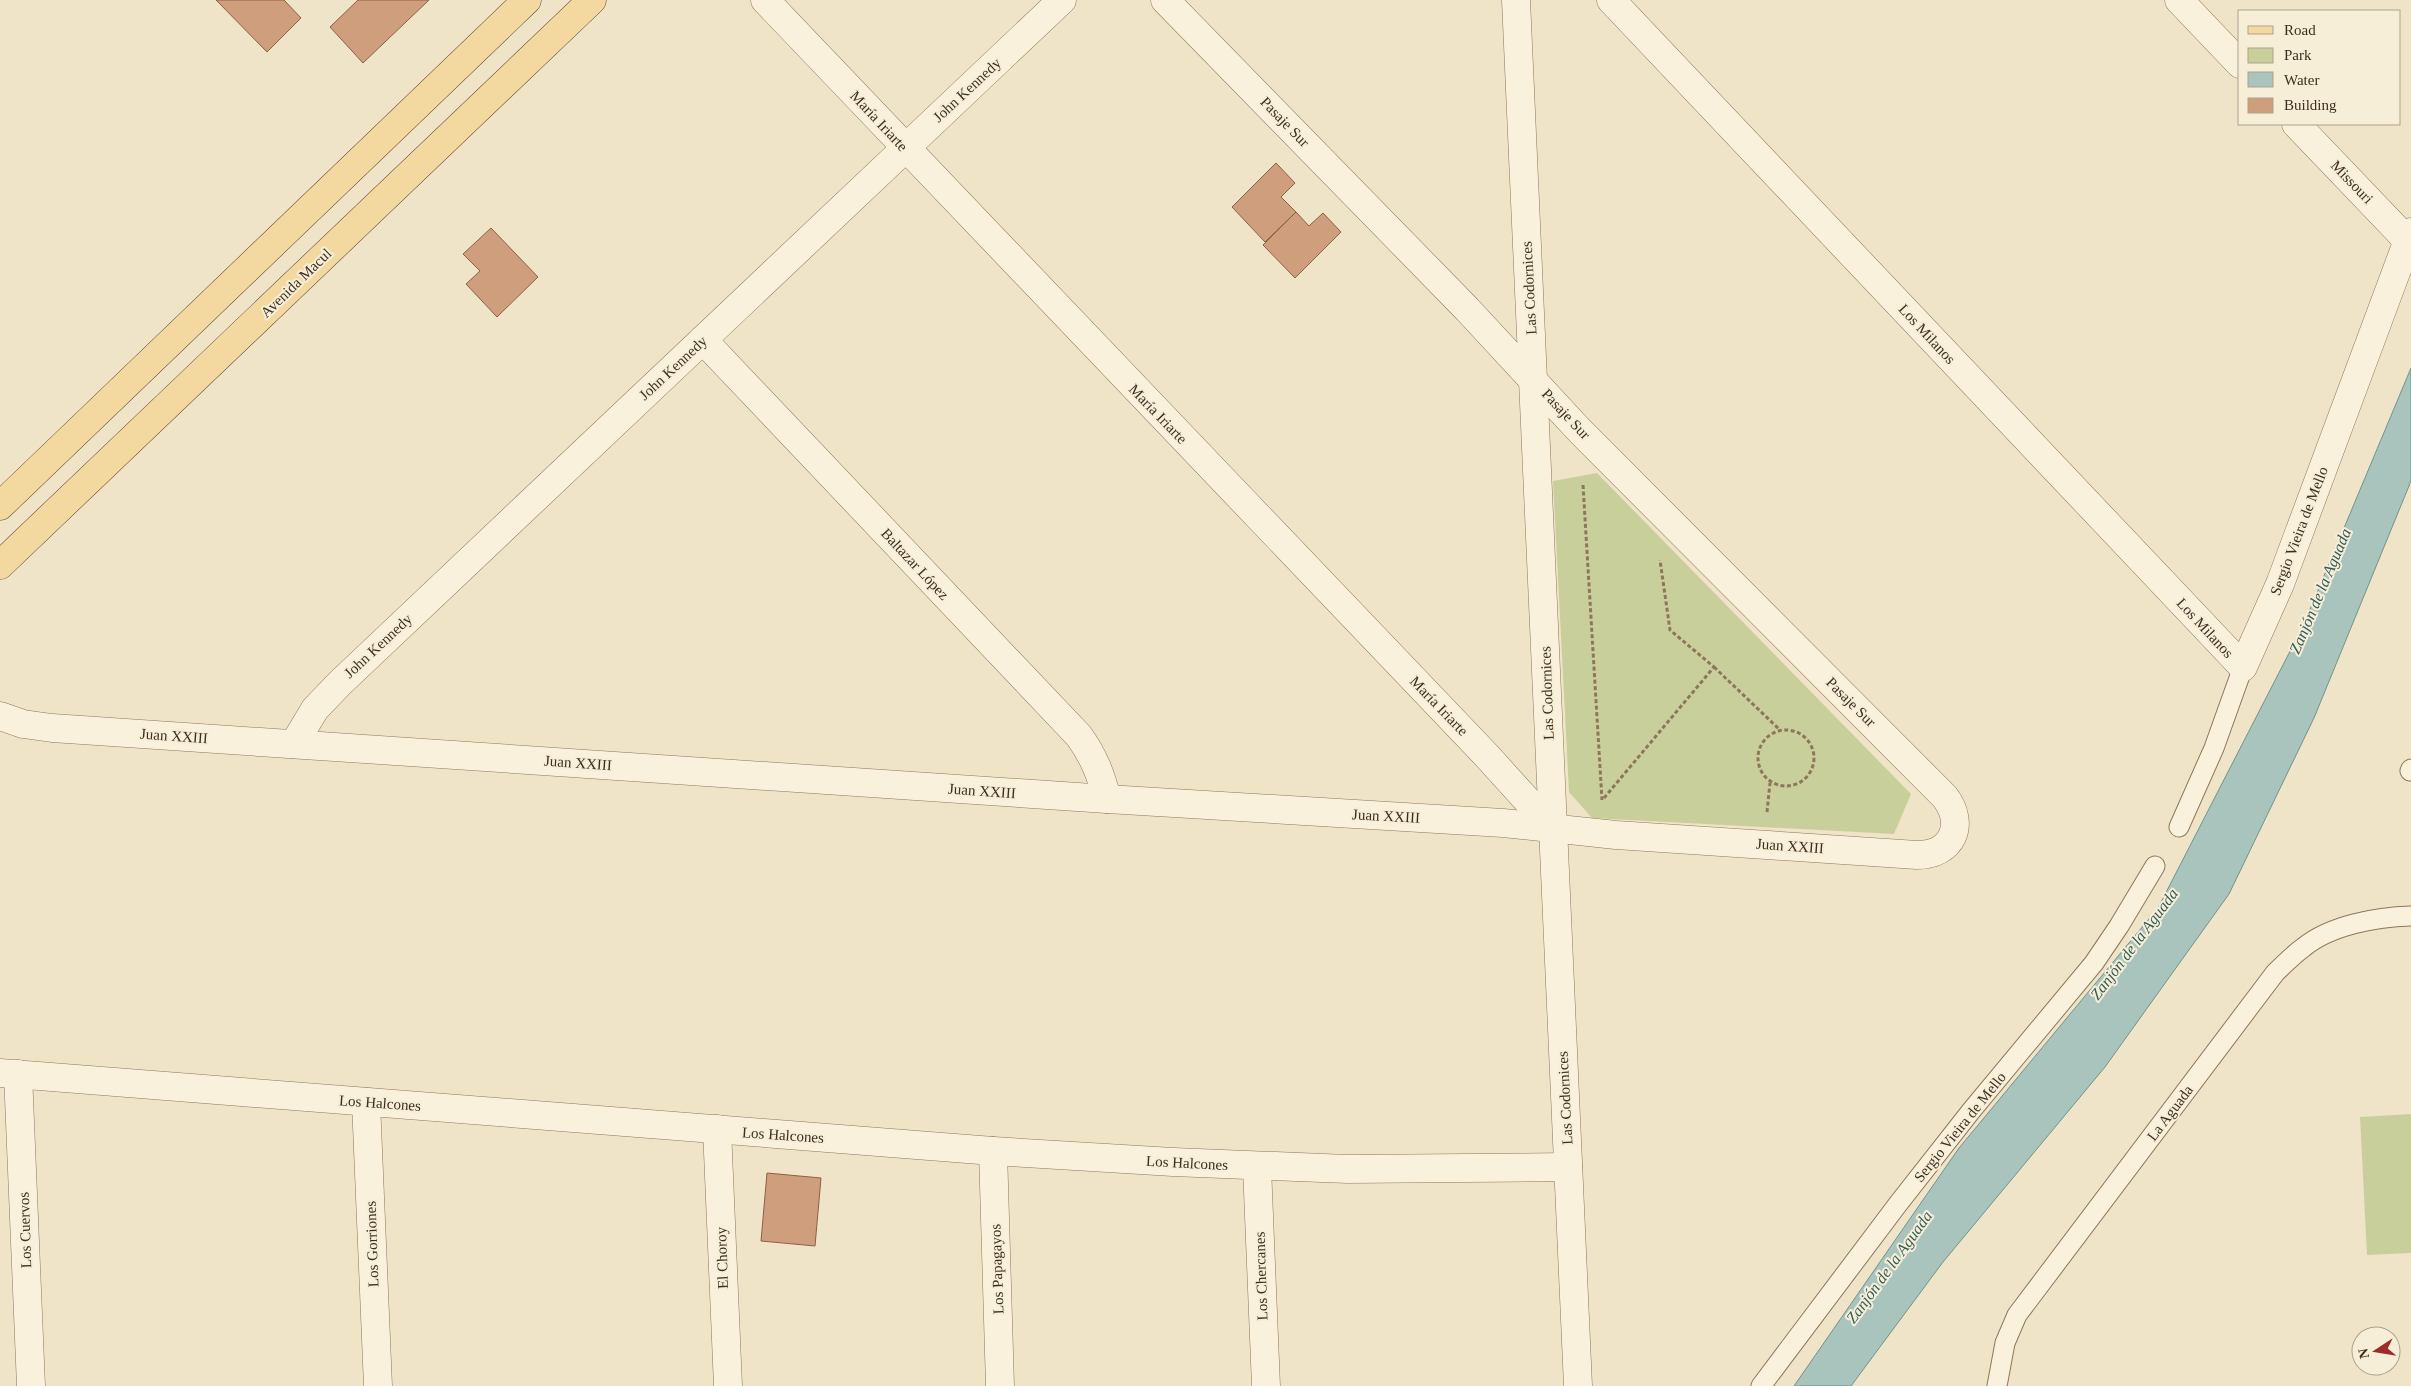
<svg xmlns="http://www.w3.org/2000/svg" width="2411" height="1386" font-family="'Times New Roman',serif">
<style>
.green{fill:#c9cf9b}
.water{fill:#a9c4bc;stroke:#6f938a}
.building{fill:#cf9f7d;stroke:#8d5f41}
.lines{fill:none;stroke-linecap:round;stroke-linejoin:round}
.service-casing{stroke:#8d765c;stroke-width:21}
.minor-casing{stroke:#8d765c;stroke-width:29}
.tertiary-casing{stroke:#8d765c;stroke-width:29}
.primary-casing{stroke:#5b4430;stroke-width:29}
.path{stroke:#8d765c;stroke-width:3;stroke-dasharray:4 2.5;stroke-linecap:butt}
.service{stroke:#faf1dc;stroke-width:19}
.minor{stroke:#faf1dc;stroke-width:28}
.tertiary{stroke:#faf1dc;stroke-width:28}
.primary{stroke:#f3d9a0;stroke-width:28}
.labels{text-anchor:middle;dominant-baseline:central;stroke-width:4;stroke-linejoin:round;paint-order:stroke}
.street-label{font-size:15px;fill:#3d2e20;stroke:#f7eed8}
.water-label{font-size:16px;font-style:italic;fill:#2f5d5a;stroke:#f7eed8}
</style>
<rect width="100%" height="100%" fill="#f0e4c8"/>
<g class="green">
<path d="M 1597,473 L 1911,794 L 1894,834 L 1592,818 L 1569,792 L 1553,481 Z"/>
<path d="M 2411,1114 L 2411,1253 L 2367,1255 L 2360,1117 Z"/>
</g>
<path class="water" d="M 2411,368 L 2411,481 L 2314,718 L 2229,894 L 2105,1067 L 1943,1262 L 1851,1386 L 1794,1386 L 1959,1148 L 2158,908 L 2303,626 Z"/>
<g class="building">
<path d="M 216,0 L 284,0 L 301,18 L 267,52 Z"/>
<path d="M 358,0 L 429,0 L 363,63 L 330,27 Z"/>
<path d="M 1276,163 L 1295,183 L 1281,197 L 1296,212 L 1265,242 L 1232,207 Z"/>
<path d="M 1296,212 L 1309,226 L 1323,213 L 1341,232 L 1295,278 L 1263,245 Z"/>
<path d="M 491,228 L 538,277 L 497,317 L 466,284 L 480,271 L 463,254 Z"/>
<path d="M 767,1173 L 821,1178 L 815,1246 L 761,1241 Z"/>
</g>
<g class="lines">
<g class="service-casing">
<g id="service">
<path d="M 2410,771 L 2411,769"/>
<path d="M 2179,827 L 2214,748 L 2243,667"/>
<path d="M 1761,1386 L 1898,1204 L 1971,1111 L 2094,963 L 2119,926 L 2155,866"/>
<path d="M 1997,1386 L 2005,1343 L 2017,1315 L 2275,973 C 2284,964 2293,955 2304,947 C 2331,925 2377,917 2411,916"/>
</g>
</g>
<g class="minor-casing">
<g id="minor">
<path d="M 765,0 L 1487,756 L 1552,828"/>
<path d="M 1611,0 L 2243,667 L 2280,584 L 2411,232"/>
<path d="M 2179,0 L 2240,64"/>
<path d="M 2296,124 L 2408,241"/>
<path d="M 703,340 L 1079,736 C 1094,757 1101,775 1107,799"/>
<path d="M 0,716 L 23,724 L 52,728 L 1107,799 L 1503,823 L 1616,835 L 1917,855 C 1952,855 1966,825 1945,797 L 1580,431 L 1467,309 L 1165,0"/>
<path d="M 294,744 L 315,709 L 340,683 L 1062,0"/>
<path d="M 0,1073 L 993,1151 L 1173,1162 L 1348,1169 L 1568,1167"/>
<path d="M 18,1074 L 31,1386"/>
<path d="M 366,1102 L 378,1386"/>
<path d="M 717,1129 L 728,1386"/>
<path d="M 993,1151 L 1000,1386"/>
<path d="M 1257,1167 L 1266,1386"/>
</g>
</g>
<g class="tertiary-casing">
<path id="tertiary" d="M 1516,0 L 1578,1386"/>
</g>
<g class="primary-casing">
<g id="primary">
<path d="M 0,506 L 527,0"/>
<path d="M 0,565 L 592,0"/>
</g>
</g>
<g class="path">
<path d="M 1583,485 L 1602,800"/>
<path d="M 1714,667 L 1779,729"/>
<circle cx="1786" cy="758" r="28"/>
<path d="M 1604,798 L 1714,667 L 1670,630 L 1660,560"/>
<path d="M 1767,812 L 1770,783"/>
</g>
<use href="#service" class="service"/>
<use href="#minor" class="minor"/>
<use href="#tertiary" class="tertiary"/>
<use href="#primary" class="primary"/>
</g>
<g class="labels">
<g class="street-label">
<text transform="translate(967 90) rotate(-43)">John Kennedy</text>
<text transform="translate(879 121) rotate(47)">María Iriarte</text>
<text transform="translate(1285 122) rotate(46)">Pasaje Sur</text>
<text transform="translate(2352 182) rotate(46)">Missouri</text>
<text transform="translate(296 283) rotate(-44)">Avenida Macul</text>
<text transform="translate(1529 288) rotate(-93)">Las Codornices</text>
<text transform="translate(1927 334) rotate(47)">Los Milanos</text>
<text transform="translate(673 368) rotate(-43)">John Kennedy</text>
<text transform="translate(1158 414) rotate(46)">María Iriarte</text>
<text transform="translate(1566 414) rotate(47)">Pasaje Sur</text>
<text transform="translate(2299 531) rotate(-69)">Sergio Vieira de Mello</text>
<text transform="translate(915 564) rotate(47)">Baltazar López</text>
<text transform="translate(2205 628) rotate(47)">Los Milanos</text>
<text transform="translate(378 646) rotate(-43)">John Kennedy</text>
<text transform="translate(1547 693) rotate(-92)">Las Codornices</text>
<text transform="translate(1851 702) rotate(45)">Pasaje Sur</text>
<text transform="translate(1439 706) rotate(46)">María Iriarte</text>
<text transform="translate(174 736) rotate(4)">Juan XXIII</text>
<text transform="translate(578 763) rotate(4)">Juan XXIII</text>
<text transform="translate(982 791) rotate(4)">Juan XXIII</text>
<text transform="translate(1386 816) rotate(3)">Juan XXIII</text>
<text transform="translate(1790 846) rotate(4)">Juan XXIII</text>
<text transform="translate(1565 1098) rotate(-93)">Las Codornices</text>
<text transform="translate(380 1103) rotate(4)">Los Halcones</text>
<text transform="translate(2170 1113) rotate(-53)">La Aguada</text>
<text transform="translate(1960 1127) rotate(-51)">Sergio Vieira de Mello</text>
<text transform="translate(783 1135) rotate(4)">Los Halcones</text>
<text transform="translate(1187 1163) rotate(3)">Los Halcones</text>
<text transform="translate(25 1230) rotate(-92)">Los Cuervos</text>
<text transform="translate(372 1244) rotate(-92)">Los Gorriones</text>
<text transform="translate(722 1258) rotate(-92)">El Choroy</text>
<text transform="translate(997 1269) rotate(-92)">Los Papagayos</text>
<text transform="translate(1261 1276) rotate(-92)">Los Chercanes</text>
</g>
<g class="water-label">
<text transform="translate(2320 591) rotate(-67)">Zanjón de la Aguada</text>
<text transform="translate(2134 944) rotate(-53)">Zanjón de la Aguada</text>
<text transform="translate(1889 1267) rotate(-54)">Zanjón de la Aguada</text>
</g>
</g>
<rect x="2238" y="10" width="162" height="115" fill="#f7eed8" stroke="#ada18e"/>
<rect x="2248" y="26" width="25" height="8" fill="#f3d9a0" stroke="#ada18e"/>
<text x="2284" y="35" font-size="15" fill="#3d2e20">Road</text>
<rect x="2248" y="48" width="25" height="15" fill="#c9cf9b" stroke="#ada18e"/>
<text x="2284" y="60" font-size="15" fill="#3d2e20">Park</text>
<rect x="2248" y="72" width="25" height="15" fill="#a9c4bc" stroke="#ada18e"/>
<text x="2284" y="85" font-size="15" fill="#3d2e20">Water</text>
<rect x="2248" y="98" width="25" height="15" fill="#cf9f7d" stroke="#ada18e"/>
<text x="2284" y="110" font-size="15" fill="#3d2e20">Building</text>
<g transform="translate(2376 1351) rotate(258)"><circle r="24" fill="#f7eed8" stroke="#ada18e"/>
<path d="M0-4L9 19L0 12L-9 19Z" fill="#9e2a2b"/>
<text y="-8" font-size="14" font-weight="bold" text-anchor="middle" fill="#3d2e20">N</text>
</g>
</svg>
